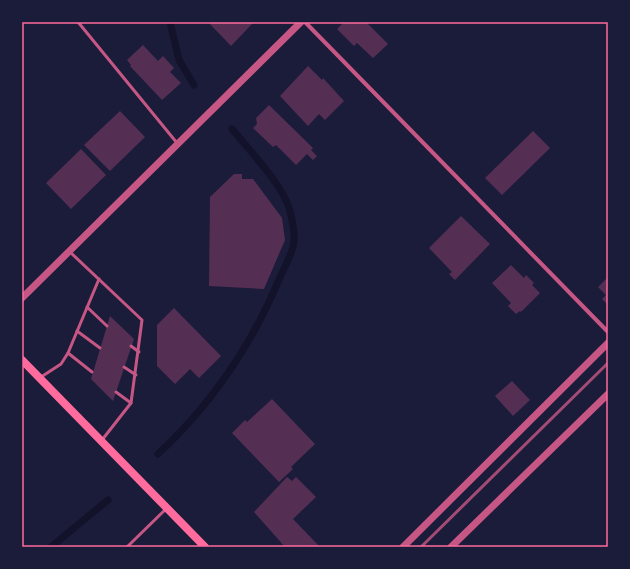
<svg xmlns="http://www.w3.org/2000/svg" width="630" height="569" font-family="Helvetica,sans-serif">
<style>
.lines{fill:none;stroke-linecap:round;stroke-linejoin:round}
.stream{stroke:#12122b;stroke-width:7}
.building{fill:#542f53}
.service{stroke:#c65784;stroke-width:3}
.minor{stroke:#c65784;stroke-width:4}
.tertiary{stroke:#c65784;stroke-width:7}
.secondary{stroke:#ff6b9d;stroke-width:8}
.rail{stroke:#a44b75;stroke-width:3}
.neatline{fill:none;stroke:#ff6b9d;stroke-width:1.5}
</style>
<rect width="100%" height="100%" fill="#1b1b3a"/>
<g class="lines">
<g class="stream">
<path d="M 170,22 L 179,60 L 194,85"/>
<path d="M 158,454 C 212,404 253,343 281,275 C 286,265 293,252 294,241 C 295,231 292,220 290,211 C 284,186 249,150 232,129"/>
<path d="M 51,547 L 108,500"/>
</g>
</g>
<g class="building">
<path d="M 208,22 L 254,22 L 231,46 Z"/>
<path d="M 344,22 L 367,23 L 388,44 L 373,58 L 357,43 L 354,46 L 337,29 Z"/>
<path d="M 143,45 L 158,61 L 163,56 L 174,68 L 170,72 L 181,83 L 162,100 L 130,66 L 131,65 L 127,60 Z"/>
<path d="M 308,66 L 322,80 L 323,78 L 344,101 L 325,120 L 319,114 L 308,126 L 280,96 Z"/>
<path d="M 269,105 L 313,148 L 311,150 L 317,156 L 313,160 L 307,154 L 296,165 L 276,145 L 273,147 L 253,128 L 257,124 L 256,118 Z"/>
<path d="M 120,111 L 145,137 L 110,171 L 84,145 Z"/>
<path d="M 533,131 L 550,148 L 502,195 L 485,178 Z"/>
<path d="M 81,149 L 106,175 L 71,209 L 46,183 Z"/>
<path d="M 234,174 L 242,174 L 242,179 L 253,179 L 282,218 L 285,240 L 264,289 L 209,286 L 210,197 Z"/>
<path d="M 461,216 L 490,244 L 455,280 L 449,274 L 452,272 L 429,248 Z"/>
<path d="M 511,265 L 524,278 L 526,275 L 534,283 L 532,285 L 540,293 L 521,312 L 520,311 L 516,314 L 508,306 L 511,303 L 492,283 Z"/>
<path d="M 608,277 L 608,305 L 602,299 L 606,295 L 598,287 Z"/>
<path d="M 174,308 L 221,356 L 199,378 L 190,369 L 175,384 L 157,366 L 157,325 Z"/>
<path d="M 110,316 L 134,339 L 113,401 L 91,379 Z"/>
<path d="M 512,381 L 530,400 L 513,416 L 495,396 Z"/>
<path d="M 272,399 L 315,444 L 291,467 L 293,469 L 279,482 L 232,433 L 245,420 L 247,422 Z"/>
<path d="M 287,477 L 292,481 L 296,477 L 316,497 L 293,519 L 320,547 L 285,547 L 254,512 Z"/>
</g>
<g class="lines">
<g class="service">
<path d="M 78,22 L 177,143"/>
<path d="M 70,252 L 142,320 L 131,403 L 102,440"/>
<path d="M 87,307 L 107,326"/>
<path d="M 77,331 L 100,348"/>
<path d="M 131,346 L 139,352"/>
<path d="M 68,353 L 92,372"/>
<path d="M 124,367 L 136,375"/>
<path d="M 41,377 L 61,364 L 68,353 L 99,279"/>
<path d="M 116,392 L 131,403"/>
<path d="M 127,547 L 167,508"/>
</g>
<path class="minor" d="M 305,22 L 608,332"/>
<g class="tertiary">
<path d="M 22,298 L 301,22"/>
<path d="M 403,547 L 608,343"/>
<path d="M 451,547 L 608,394"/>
</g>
<path class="secondary" d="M 22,360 L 205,547"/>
<path class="rail" d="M 421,547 L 608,363"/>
</g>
<rect width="630" height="569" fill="none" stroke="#1b1b3a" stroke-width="46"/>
<rect x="23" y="23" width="584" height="523" class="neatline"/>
</svg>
